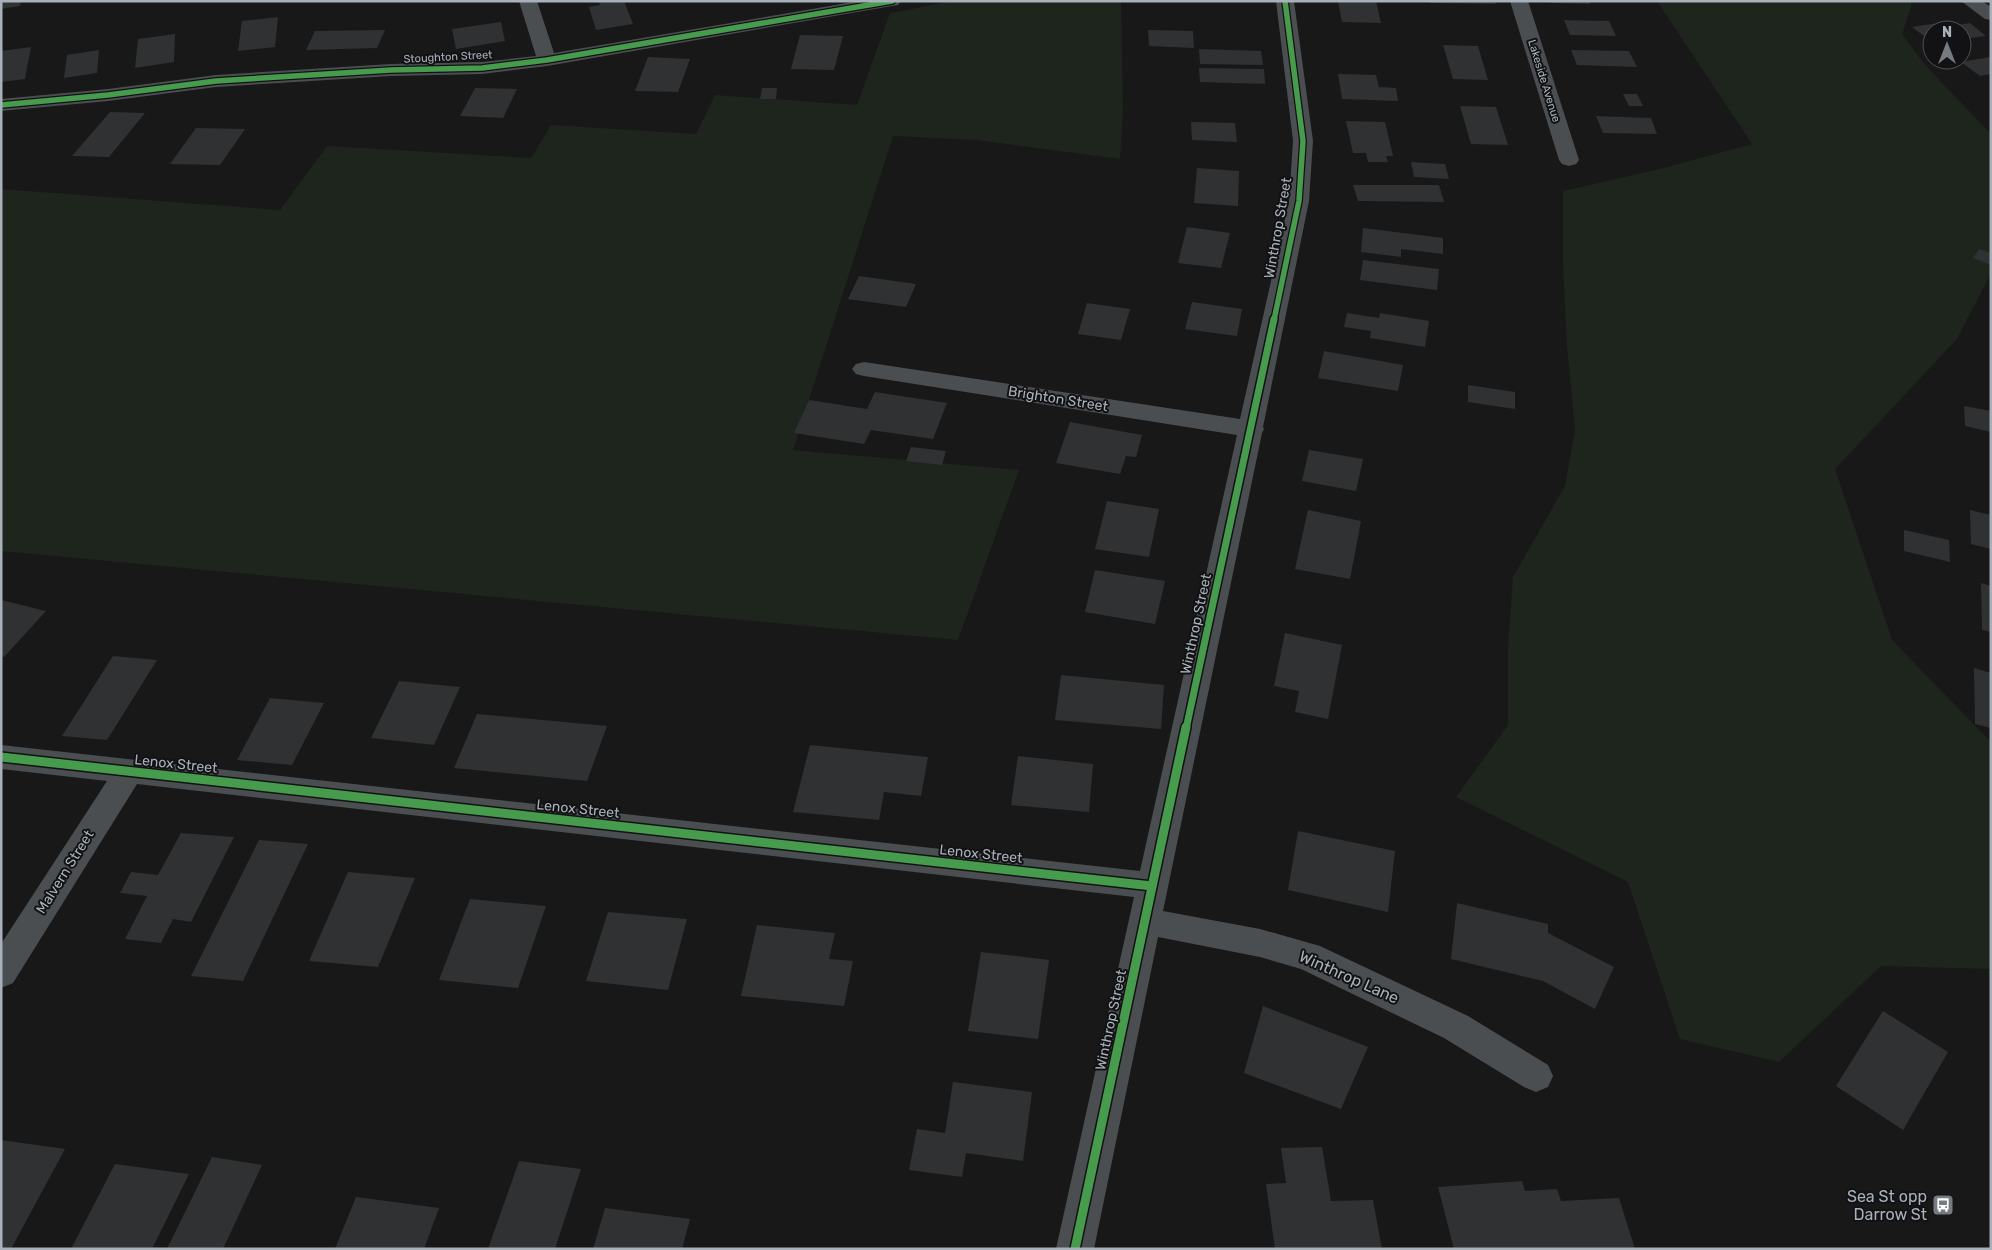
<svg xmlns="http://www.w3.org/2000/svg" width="1992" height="1250" font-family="Rubik,sans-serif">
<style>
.green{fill:#1e251d}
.building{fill:#303132}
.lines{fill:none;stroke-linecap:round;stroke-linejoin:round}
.minor{fill:#4b4e51;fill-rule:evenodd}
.cycleway-far2-casing{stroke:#121214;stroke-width:8}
.cycleway-far1-casing{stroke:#121214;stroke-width:10}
.cycleway-casing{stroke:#121214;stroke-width:12}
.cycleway-far2{stroke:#469c4c;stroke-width:5.5}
.cycleway-far1{stroke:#469c4c;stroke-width:7}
.cycleway{stroke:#469c4c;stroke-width:9}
.labels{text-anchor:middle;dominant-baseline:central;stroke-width:4;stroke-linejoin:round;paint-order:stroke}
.far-street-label{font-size:11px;fill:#a8b1b9;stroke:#121214}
.street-label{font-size:14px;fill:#a8b1b9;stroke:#121214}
.near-street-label{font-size:16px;fill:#a8b1b9;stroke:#121214}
.near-poi-label{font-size:16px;fill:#a8b1b9;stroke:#121214;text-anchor:end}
</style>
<rect width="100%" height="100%" fill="#181818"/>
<g class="green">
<path d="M 953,1 L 1121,1 L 1123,110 L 1120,159 L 977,140 L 893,136 L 793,450 L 1019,470 L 958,640 L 1,551 L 1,189 L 280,210 L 327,146 L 531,158 L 551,125 L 696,134 L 715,95 L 857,105 L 890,13 Z"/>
<path d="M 1657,1 L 1911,1 L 1911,7 L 1902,34 L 1925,65 L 1991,134 L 1991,273 L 1957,339 L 1835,469 L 1892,640 L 1991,742 L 1991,969 L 1881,966 L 1779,1062 L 1680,1039 L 1628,882 L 1456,797 L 1508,725 L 1508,648 L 1513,577 L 1565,486 L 1575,430 L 1567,347 L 1563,266 L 1563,191 L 1660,169 L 1752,144 Z"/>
</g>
<g class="building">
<path d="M 1,1 L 21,1 L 20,6 L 1,9 Z"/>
<path d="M 599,1 L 624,1 L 633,24 L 596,30 L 589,7 L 600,5 Z"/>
<path d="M 1338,1 L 1376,1 L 1381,23 L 1342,22 Z"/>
<path d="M 1430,1 L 1495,1 L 1496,4 L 1430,3 Z"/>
<path d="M 1550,1 L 1589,1 L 1590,4 L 1551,3 Z"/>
<path d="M 278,17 L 275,47 L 238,51 L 242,21 Z"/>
<path d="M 1564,20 L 1609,21 L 1616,36 L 1570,35 Z"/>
<path d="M 501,22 L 505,41 L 456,49 L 452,29 Z"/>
<path d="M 1938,23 L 1945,27 L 1970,23 L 1986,36 L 1962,39 L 1962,30 L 1932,30 L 1932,42 L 1912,27 Z"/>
<path d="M 385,30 L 377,48 L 306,50 L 315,31 Z"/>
<path d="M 1148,30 L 1193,31 L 1194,48 L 1149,46 Z"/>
<path d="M 175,34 L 174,62 L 135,68 L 138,39 Z"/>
<path d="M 800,35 L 843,36 L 834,70 L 791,69 Z"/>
<path d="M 1443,45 L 1478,46 L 1488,80 L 1453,79 Z"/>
<path d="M 31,47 L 25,79 L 1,82 L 1,51 Z"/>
<path d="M 1199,49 L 1261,51 L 1263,65 L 1200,64 Z"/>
<path d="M 99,50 L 97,73 L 64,78 L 67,55 Z"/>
<path d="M 1571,50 L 1629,51 L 1637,67 L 1577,65 Z"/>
<path d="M 648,57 L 690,59 L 678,92 L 635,91 Z"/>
<path d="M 1991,57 L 1991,74 L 1980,76 L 1961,62 Z"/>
<path d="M 1199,68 L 1264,69 L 1265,84 L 1200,82 Z"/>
<path d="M 1338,74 L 1376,75 L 1379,87 L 1396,88 L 1398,101 L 1342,99 Z"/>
<path d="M 475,88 L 517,89 L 503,118 L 460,116 Z"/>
<path d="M 762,88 L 777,88 L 776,99 L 760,99 Z"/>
<path d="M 1623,94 L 1637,94 L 1643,106 L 1629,106 Z"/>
<path d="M 1460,106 L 1496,107 L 1508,145 L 1471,144 Z"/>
<path d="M 110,112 L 145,113 L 109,157 L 72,156 Z"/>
<path d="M 1596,116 L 1651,118 L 1657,134 L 1603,133 Z"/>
<path d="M 1346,121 L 1385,122 L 1393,156 L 1386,156 L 1388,162 L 1368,162 L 1366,153 L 1353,153 Z"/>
<path d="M 1191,122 L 1235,123 L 1237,142 L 1192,140 Z"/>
<path d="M 196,128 L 245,129 L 220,165 L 170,164 Z"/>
<path d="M 1411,162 L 1445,164 L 1449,179 L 1414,177 Z"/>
<path d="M 1197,168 L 1239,171 L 1238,206 L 1194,203 Z"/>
<path d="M 1353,185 L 1439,185 L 1444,202 L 1358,201 Z"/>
<path d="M 1187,227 L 1230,233 L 1221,268 L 1178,263 Z"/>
<path d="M 1363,228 L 1443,238 L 1443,254 L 1401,249 L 1401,257 L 1361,252 Z"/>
<path d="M 1979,249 L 1991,253 L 1991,265 L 1973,258 Z"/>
<path d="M 1363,260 L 1439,269 L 1437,290 L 1360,280 Z"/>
<path d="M 859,276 L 916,284 L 906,307 L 848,299 Z"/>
<path d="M 1192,302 L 1242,309 L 1237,336 L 1185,329 Z"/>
<path d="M 1087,303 L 1130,309 L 1121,340 L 1078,334 Z"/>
<path d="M 1347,313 L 1379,318 L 1380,313 L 1429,321 L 1425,347 L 1370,338 L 1371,331 L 1344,327 Z"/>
<path d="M 1324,351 L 1403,365 L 1398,391 L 1318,378 Z"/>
<path d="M 1468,385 L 1515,392 L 1515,409 L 1468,402 Z"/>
<path d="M 875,392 L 947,403 L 933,439 L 871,430 L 864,444 L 794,433 L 809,400 L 867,409 Z"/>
<path d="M 1964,406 L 1991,411 L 1991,432 L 1965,426 Z"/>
<path d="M 1070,422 L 1142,435 L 1136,457 L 1126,456 L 1120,474 L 1056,463 Z"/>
<path d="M 911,447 L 946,451 L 942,465 L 906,461 Z"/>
<path d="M 1309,450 L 1363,459 L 1356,491 L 1302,481 Z"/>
<path d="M 1107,501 L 1159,509 L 1149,557 L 1095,549 Z"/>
<path d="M 1308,510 L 1361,521 L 1350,579 L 1295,569 Z"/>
<path d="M 1970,510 L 1991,515 L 1991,549 L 1971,544 Z"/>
<path d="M 1904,530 L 1949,540 L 1950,562 L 1904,551 Z"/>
<path d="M 1095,570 L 1165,581 L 1155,624 L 1085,612 Z"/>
<path d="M 1981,583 L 1991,586 L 1991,632 L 1982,630 Z"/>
<path d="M 1,600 L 46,611 L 4,657 L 1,656 Z"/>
<path d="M 1285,633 L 1342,645 L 1328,719 L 1295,712 L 1299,691 L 1274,686 Z"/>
<path d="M 113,656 L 157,660 L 107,740 L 62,736 Z"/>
<path d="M 1974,668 L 1991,673 L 1991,728 L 1975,724 Z"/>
<path d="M 1061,675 L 1164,685 L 1161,729 L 1055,720 Z"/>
<path d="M 399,681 L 460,687 L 434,745 L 371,738 Z"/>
<path d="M 270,698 L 324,703 L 292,765 L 237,760 Z"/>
<path d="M 477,714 L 607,726 L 587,781 L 454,768 Z"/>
<path d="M 810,745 L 928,757 L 921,796 L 884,792 L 879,820 L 793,812 Z"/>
<path d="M 1018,756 L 1093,764 L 1089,812 L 1011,805 Z"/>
<path d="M 1298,831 L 1395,851 L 1388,912 L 1288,890 Z"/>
<path d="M 181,833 L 234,837 L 191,922 L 173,919 L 161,943 L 125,939 L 147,896 L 120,893 L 131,872 L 158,875 Z"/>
<path d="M 259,840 L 308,844 L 243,981 L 191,976 Z"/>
<path d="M 348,872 L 415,878 L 378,967 L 309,961 Z"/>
<path d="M 470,899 L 546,906 L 518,988 L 439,980 Z"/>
<path d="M 1457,903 L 1548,924 L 1548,933 L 1614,967 L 1595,1009 L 1543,981 L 1451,959 Z"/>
<path d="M 608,912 L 687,919 L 668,990 L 586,981 Z"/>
<path d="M 757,925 L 835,933 L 829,959 L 853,961 L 844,1006 L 741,996 Z"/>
<path d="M 981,952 L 1049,960 L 1038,1039 L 968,1031 Z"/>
<path d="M 1263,1006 L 1368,1047 L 1341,1109 L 1244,1073 Z"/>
<path d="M 1883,1011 L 1948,1052 L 1903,1130 L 1836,1086 Z"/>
<path d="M 953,1082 L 1032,1092 L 1023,1161 L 966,1153 L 962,1177 L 909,1170 L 917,1129 L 945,1133 Z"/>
<path d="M 1,1140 L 65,1149 L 11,1249 L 1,1249 Z"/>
<path d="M 1322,1147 L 1331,1201 L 1373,1200 L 1382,1249 L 1275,1249 L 1266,1184 L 1286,1183 L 1281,1148 Z"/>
<path d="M 212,1157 L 262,1165 L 223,1249 L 167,1249 Z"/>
<path d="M 519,1161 L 581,1169 L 555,1249 L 488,1249 Z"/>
<path d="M 115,1164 L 189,1174 L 152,1249 L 71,1249 Z"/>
<path d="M 1522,1181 L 1525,1191 L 1557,1189 L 1561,1201 L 1619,1198 L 1635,1249 L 1454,1249 L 1438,1187 Z"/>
<path d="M 356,1197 L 439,1208 L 424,1249 L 335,1249 Z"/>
<path d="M 605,1208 L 690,1219 L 682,1249 L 593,1249 Z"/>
</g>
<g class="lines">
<g class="minor">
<path d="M 519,1 L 537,1 L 554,53 L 859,1 L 901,1 L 898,5 L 892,6 L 547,66 L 482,74 L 391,76 L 216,87 L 108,101 L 1,111 L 1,99 L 108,89 L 216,75 L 391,64 L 482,62 L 536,56 Z"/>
<path d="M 1276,1 L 1294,1 L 1313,141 L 1309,201 L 1263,427 L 1264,429 L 1262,433 L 1163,911 L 1260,929 L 1320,946 L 1468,1016 L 1548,1065 L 1553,1076 L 1548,1087 L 1536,1092 L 1524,1087 L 1444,1038 L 1301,969 L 1260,957 L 1158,937 L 1094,1249 L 1056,1249 L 1134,897 L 137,784 L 13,983 L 1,988 L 1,944 L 107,781 L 1,769 L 1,745 L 1140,871 L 1237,435 L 864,376 L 856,374 L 852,369 L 856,364 L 864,362 L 1240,419 L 1289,201 L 1293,141 Z"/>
<path d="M 1510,1 L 1528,1 L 1579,160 L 1576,164 L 1569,166 L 1562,164 L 1559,160 Z"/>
<path d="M 1961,1 L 1982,1 L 1991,7 L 1991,20 L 1985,19 Z"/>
</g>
<g class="cycleway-far2-casing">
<g id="cycleway-far2">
<path d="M 1,105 L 108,95 L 216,81 L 391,70 L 482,68 L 547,60 L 892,1"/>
<path d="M 1274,320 L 1299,201 L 1303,141 L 1285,1"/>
</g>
</g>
<g class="cycleway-far1-casing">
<path id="cycleway-far1" d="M 1186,729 L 1274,319"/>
</g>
<g class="cycleway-casing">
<g id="cycleway">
<path d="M 1,757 L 1152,886"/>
<path d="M 1075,1249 L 1186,727"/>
</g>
</g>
<use href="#cycleway-far2" class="cycleway-far2"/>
<use href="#cycleway-far1" class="cycleway-far1"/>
<use href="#cycleway" class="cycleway"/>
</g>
<defs>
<g id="bus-square" transform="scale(1.125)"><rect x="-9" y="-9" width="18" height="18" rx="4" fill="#767b81" stroke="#121214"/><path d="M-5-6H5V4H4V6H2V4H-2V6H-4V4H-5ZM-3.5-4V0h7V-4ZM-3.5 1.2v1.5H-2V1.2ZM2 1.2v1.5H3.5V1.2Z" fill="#fff"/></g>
</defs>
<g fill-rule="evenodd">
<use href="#bus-square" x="1943" y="1205"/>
</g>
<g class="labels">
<g class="far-street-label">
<text transform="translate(448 57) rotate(-3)">Stoughton Street</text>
<text transform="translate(1544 81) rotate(73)">Lakeside Avenue</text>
</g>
<g class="street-label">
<text transform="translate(1278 228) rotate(-80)">Winthrop Street</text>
<text transform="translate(1058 399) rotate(9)">Brighton Street</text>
<text transform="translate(1196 624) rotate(-78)">Winthrop Street</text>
<text transform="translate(176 764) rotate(6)">Lenox Street</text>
<text transform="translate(578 809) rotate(6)">Lenox Street</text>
<text transform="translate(981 854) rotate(6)">Lenox Street</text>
<text transform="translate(65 872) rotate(-58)">Malvern Street</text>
<text transform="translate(1111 1020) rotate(-78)">Winthrop Street</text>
</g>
<g class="near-street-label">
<text transform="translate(1349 977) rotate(24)">Winthrop Lane</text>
</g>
<g class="near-poi-label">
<text x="1927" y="1196">Sea St opp<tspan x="1927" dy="18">Darrow St</tspan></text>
</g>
</g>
<rect width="1992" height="1250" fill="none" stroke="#a8b1b9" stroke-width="5"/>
<g transform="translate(1947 45)"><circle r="24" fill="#121214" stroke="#4e5256"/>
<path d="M0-4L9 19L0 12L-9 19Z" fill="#767b81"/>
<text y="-8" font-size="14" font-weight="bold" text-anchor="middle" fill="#a8b1b9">N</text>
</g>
</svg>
